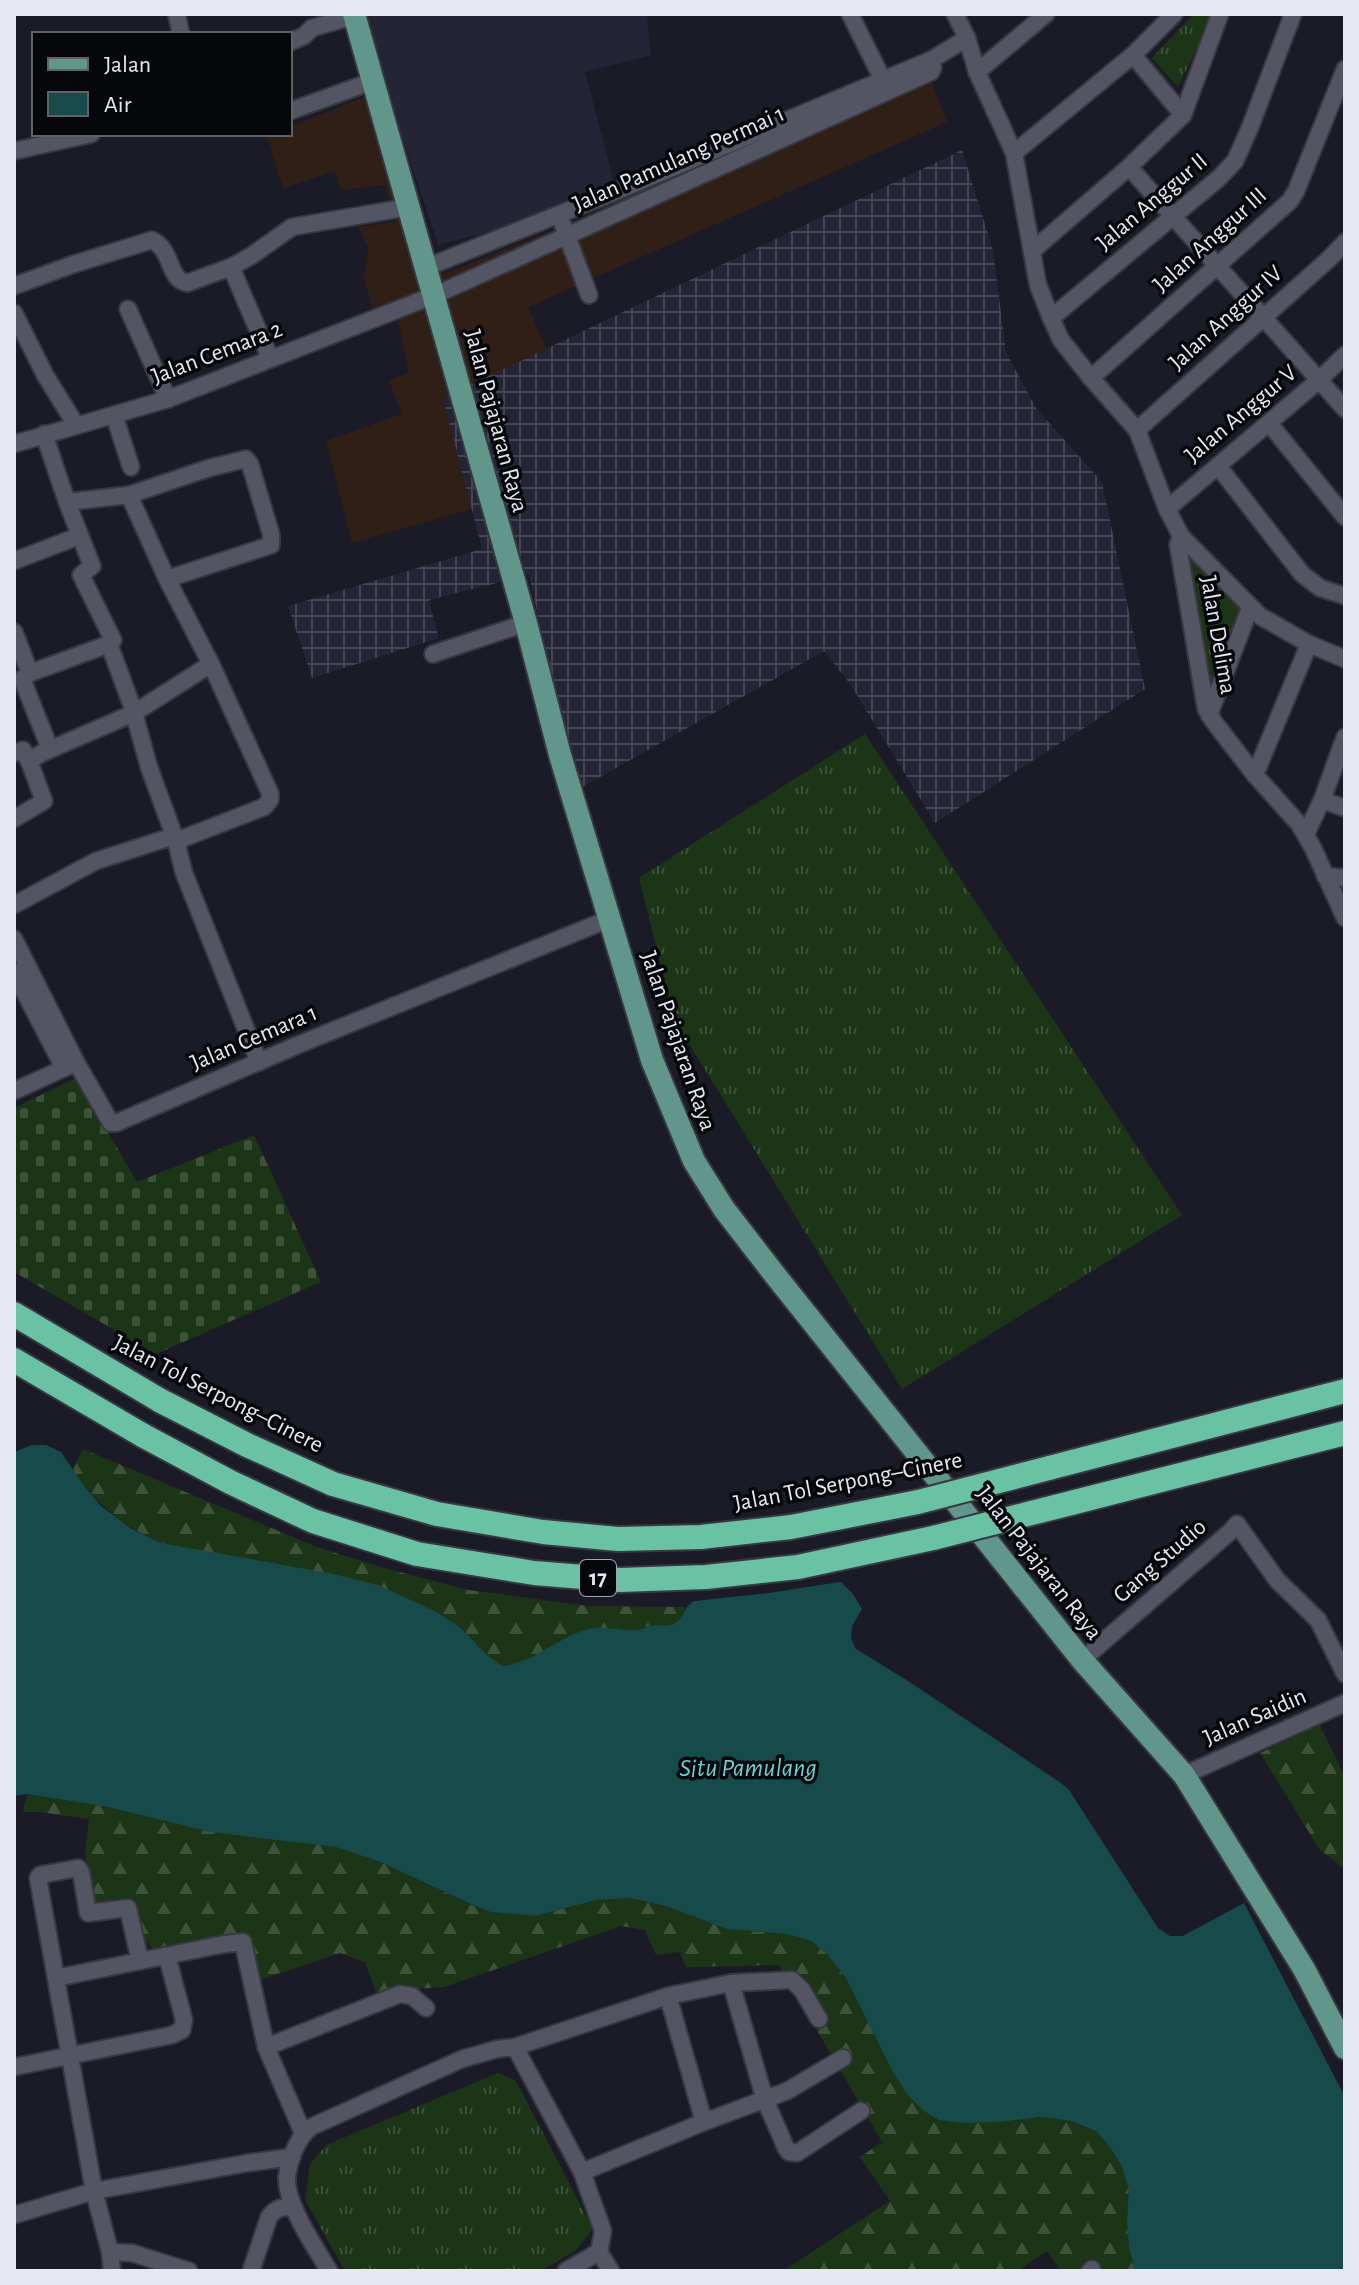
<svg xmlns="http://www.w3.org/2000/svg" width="1359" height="2285" font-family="'Alegreya Sans',sans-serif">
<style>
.commercial{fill:#301f17}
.industrial{fill:url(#industrial-grid)}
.built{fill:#242436}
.grass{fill:url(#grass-tufts)}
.forest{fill:url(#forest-firs)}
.cemetery{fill:url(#cemetery-stones)}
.water{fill:#174b4b}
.pier{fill:#1b1b27}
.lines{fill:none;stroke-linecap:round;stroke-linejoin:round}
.minor-casing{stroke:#373841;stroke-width:20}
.primary-casing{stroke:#373841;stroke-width:26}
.motorway-casing{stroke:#373841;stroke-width:28}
.minor{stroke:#545563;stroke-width:16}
.primary{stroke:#61968a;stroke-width:22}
.motorway{stroke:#69c2a4;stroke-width:24}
.motorway-bridge-casing{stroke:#373841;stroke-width:28;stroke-linecap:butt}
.motorway-bridge{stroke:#69c2a4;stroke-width:24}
.labels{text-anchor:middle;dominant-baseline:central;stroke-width:7;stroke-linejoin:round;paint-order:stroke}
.shield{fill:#06070b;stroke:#a3a4ab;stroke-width:2}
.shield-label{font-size:22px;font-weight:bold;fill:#e6e7f0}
.street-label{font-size:24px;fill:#e6e7f0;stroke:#06070b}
.water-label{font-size:26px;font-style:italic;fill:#6ad2d3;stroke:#06070b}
</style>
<defs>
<pattern id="industrial-grid" width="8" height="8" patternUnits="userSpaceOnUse" patternTransform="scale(2)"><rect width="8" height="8" fill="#242436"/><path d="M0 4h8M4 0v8" fill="none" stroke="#444453"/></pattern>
<pattern id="grass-tufts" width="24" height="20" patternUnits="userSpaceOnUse" patternTransform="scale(2)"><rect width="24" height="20" fill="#1c3516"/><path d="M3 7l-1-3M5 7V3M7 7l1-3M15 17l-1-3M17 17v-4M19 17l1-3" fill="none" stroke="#3d5238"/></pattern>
<pattern id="forest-firs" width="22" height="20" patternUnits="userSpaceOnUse" patternTransform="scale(2)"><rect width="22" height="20" fill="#1c3516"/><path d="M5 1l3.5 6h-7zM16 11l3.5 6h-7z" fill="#3d5238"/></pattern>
<pattern id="cemetery-stones" width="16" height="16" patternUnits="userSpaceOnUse" patternTransform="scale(2)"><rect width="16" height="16" fill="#1c3516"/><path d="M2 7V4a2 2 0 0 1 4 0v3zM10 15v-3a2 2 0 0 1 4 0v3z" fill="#3d5238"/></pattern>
</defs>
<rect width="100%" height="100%" fill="#1b1b27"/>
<path class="commercial" d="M 928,72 L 947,122 L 528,307 L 547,350 L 443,398 L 472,509 L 352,543 L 326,441 L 402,414 L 389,380 L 409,373 L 398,320 L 379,329 L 363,277 L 369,250 L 358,226 L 396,222 L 385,185 L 341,190 L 335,171 L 283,188 L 267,137 L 273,134 L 290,134 L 290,127 L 369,95 L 441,275 L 608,208 Z"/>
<path class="industrial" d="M 962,150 L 993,250 L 1006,352 L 1036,408 L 1102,482 L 1145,689 L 935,823 L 850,684 L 824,651 L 577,790 L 529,575 L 429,600 L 439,638 L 312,678 L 288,606 L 482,549 L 443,398 Z"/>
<path class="built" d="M 367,14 L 647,14 L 651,55 L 585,72 L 618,198 L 438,245 L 388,94 Z"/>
<g class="grass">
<path d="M 1194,14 L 1213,14 L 1178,87 L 1152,58 Z"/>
<path d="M 1181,536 L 1250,608 L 1206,709 Z"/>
<path d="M 865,734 L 1182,1215 L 902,1389 L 675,1021 L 639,878 Z"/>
<path d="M 498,2073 L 516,2081 L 593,2229 L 575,2251 L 541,2271 L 345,2271 L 305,2200 L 310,2164 L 326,2145 Z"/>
</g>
<g class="forest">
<path d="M 83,1449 L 317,1547 L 384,1568 L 469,1590 L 588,1606 L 685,1607 L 683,1617 L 677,1622 L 668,1626 L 654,1625 L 633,1630 L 537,1654 L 519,1664 L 503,1666 L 489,1657 L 461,1628 L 161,1543 C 121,1524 99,1507 73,1470 Z"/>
<path d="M 1320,1725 L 1345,1778 L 1345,1869 L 1320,1850 L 1260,1753 Z"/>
<path d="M 27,1794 L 108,1807 L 291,1841 L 336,1847 L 380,1862 L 472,1905 L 491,1912 L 534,1916 L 597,1900 L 630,1898 L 666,1906 L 727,1929 L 787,1934 L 811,1941 L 827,1954 L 846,1978 L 892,2070 L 1000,2122 L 1042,2117 L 1072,2121 L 1097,2132 L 1110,2147 L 1122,2167 L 1129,2189 L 1127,2221 L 1129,2248 L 1136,2271 L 1061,2271 L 1047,2251 L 1017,2271 L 783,2271 L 890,2201 L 860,2157 L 882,2142 L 779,1965 L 686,1967 L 680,1952 L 656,1955 L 645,1930 L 621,1926 L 444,1987 L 376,1992 L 365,1962 L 340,1953 L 254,1982 L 245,1961 L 230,1942 L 157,1952 L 143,1939 L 140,1917 L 124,1899 L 96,1902 L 85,1855 L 89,1819 L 39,1812 L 23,1812 Z"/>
</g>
<path class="cemetery" d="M 76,1078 L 137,1182 L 254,1135 L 321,1282 L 156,1354 L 14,1272 L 14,1108 Z"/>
<path class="water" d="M 32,1445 L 46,1445 L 61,1452 L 85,1487 L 101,1506 L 132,1529 L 161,1543 L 334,1574 L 378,1585 L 437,1612 L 461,1628 L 489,1657 L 503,1666 C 536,1662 561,1634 594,1628 C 607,1626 619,1631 632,1630 C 640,1630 648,1626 656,1625 C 663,1625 668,1627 675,1623 C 685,1618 683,1607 694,1601 L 808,1584 L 841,1582 L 853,1594 L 862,1609 L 852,1626 L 851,1639 L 856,1649 L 908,1681 L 1061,1783 L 1069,1790 L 1158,1928 L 1170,1936 L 1183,1936 L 1244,1903 L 1345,2097 L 1345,2271 L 1136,2271 L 1129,2248 L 1127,2221 L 1129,2189 L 1122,2167 L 1110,2147 L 1097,2132 L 1072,2121 L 1042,2117 L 1000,2122 L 962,2123 L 939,2120 L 924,2111 L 907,2094 L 892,2070 L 846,1978 L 827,1954 L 811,1941 L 787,1934 L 727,1929 L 666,1906 L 630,1898 L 597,1900 L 534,1916 L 491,1912 L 473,1905 L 380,1862 L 336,1847 L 211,1832 L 108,1807 L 27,1794 L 14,1796 L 14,1452 Z"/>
<path class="pier" d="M 841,1578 L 846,1581 L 769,1593 L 685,1602 L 693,1597 L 718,1592 Z"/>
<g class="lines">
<g class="minor-casing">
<g id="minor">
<path d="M 850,14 L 883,80"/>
<path d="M 955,14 L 967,38 L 977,72 L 1014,153 L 1038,285 L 1051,318 L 1061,340 L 1091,378 L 1137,430 L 1167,509 L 1181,536 L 1178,545 L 1206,709 L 1214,722 L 1255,775 L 1299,824 L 1313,848 L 1345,918"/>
<path d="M 177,16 L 181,34"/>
<path d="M 290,42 L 304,36 L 312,28 L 354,16"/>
<path d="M 1133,55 L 1183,115"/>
<path d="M 977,72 L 1046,14"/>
<path d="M 290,111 L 373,81"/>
<path d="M 14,151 L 91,134"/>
<path d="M 1014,153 L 1133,55 L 1174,14"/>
<path d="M 1129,167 L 1345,409"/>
<path d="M 563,225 L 589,295"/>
<path d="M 1032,251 L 1129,167 L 1183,115 L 1220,14"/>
<path d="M 231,267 L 270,358"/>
<path d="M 427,267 L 605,196 L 931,60 L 967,38"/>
<path d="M 14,286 L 74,264 L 152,240 C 174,251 167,279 187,283 L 231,267 L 251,256 L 292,227 L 409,207"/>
<path d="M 128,309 L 168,399"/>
<path d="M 14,313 L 45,375 L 76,425"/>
<path d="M 1051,318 L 1219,178 L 1235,161 L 1249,130 L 1293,14"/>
<path d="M 1091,378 L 1290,201 L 1296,191 L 1345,69"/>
<path d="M 114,415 L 131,467"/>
<path d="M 1269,423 L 1345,517"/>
<path d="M 1137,430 L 1329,259 L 1345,242"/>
<path d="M 44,434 L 67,502 L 92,566 L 81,575 L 113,640 L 109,644 L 132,706 L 149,767 L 176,841 L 184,873 L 259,1062"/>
<path d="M 14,444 L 168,399 L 435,295 L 931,72 L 933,68 L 931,60"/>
<path d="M 1218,466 L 1302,574 L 1320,588 L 1345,596"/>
<path d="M 129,495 L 167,579 L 211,664 L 270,793 L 270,800 L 264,807 L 176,841"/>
<path d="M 67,502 L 129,495 L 209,468 L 246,459 L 250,464 L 271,534 L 271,545 L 167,579"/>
<path d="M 1167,509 L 1318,381 L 1345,355"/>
<path d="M 1181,536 L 1260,616 L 1309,644 L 1345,659"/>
<path d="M 14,561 L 79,536"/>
<path d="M 14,632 L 30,673 L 22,679 L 50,749"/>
<path d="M 433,654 L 526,623"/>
<path d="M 30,673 L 109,644"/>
<path d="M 1209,715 L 1250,608"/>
<path d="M 14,753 L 23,750 L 29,761"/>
<path d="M 1255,775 L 1309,644"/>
<path d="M 1322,800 L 1345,808"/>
<path d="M 14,819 L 44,801 L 29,761 L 42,753 L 134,713 L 211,664"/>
<path d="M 1306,834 L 1322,800 L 1345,737"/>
<path d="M 1325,876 L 1345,878"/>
<path d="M 14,905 L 96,861 L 174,836"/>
<path d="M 14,939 L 76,1062 L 111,1123 L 116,1123 L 300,1044 L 609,919"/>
<path d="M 14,972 L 64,1068"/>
<path d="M 14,1091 L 71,1065"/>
<path d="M 1082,1660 L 1231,1531 L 1237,1524 L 1277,1580 L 1318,1620 L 1345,1674"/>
<path d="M 1184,1775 L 1345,1703"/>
<path d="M 56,1978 L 224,1944 L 243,1942 L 266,2047 L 303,2133"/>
<path d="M 731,1983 L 765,2100 L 786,2148 L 789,2152 L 797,2153 L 861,2111"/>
<path d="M 668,1996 L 704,2122"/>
<path d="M 266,2047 L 400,1994 L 412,1996 L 426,2008"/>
<path d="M 515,2047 L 668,1996 L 731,1983 L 792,1980 L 802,1990 L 819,2019"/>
<path d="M 14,2067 L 172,2035 L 182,2030 L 184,2020 L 167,1956"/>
<path d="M 582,2172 L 704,2122 L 787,2091 L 843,2058"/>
<path d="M 14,2215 L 94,2191 L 247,2163 L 292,2157"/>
<path d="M 110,2252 L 132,2253 L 189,2271"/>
<path d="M 599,2252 L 611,2271"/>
<path d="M 112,2271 L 110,2252 L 94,2191 L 38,1878 L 40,1875 L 78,1868 L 81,1872 L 88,1913 L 128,1908 L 140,1961"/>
<path d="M 251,2271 L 269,2217 C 277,2207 282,2207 294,2207"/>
<path d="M 329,2271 C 315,2246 286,2206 287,2178 C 287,2170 291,2160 293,2153 C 298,2142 301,2135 311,2127 L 462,2059 L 497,2049 L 515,2047 L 582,2172 L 603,2231 L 599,2252 L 566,2271"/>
<path d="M 1090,2271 L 1092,2269"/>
</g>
</g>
<g class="primary-casing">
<path id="primary" d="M 354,14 L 526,623 L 560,755 L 652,1060 L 694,1161 L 724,1209 L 775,1275 L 1082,1660 L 1184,1775 L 1304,1969 L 1345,2048"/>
</g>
<g class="motorway-casing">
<g id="motorway">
<path d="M 14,1314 L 161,1401"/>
<path d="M 14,1360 L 144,1436"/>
<path d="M 1049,1468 L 1345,1391"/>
<path d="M 1071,1503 L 1345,1433"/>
</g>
</g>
<use href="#minor" class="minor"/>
<use href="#primary" class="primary"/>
<use href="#motorway" class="motorway"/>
<g class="motorway-bridge-casing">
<g id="motorway-bridge">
<path d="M 161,1401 L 247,1445 L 333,1484 L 437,1514 L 543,1532 L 618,1539 L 701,1537 L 791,1527 L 918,1502 L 1049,1468"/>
<path d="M 144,1436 L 230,1482 L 313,1521 L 417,1554 L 534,1573 L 620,1580 L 706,1577 L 798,1567 L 933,1538 L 1071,1503"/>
</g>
</g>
<use href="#motorway-bridge" class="motorway-bridge"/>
</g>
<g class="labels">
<rect class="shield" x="580" y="1560" width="36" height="36" rx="6"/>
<g class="shield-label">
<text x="598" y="1578">17</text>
</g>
<g class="street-label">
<text transform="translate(679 159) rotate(-24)">Jalan Pamulang Permai 1</text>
<text transform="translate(1152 202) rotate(-40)">Jalan Anggur II</text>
<text transform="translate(1210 240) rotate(-42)">Jalan Anggur III</text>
<text transform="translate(1226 318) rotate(-42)">Jalan Anggur IV</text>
<text transform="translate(217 353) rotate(-21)">Jalan Cemara 2</text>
<text transform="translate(1241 414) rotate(-40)">Jalan Anggur V</text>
<text transform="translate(496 421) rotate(75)">Jalan Pajajaran Raya</text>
<text transform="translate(1218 635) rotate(80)">Jalan Delima</text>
<text transform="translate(254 1038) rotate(-23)">Jalan Cemara 1</text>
<text transform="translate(678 1041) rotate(71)">Jalan Pajajaran Raya</text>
<text transform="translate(218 1394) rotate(27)">Jalan Tol Serpong–Cinere</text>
<text transform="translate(848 1482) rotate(-11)">Jalan Tol Serpong–Cinere</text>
<text transform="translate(1160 1561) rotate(-41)">Gang Studio</text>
<text transform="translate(1039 1563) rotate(52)">Jalan Pajajaran Raya</text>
<text transform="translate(1255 1717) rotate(-24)">Jalan Saidin</text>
</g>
<g class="water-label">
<text x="748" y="1768">Situ Pamulang</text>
</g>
</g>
<rect width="1359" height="2285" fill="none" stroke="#e6e7f0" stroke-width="32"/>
<rect x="32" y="32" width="260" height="104" fill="#06070b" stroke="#606167" stroke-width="2"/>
<rect x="48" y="58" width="40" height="12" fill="#61968a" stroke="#606167" stroke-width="2"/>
<text x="104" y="72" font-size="24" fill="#e6e7f0">Jalan</text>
<rect x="48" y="92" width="40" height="24" fill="#174b4b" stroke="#606167" stroke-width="2"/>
<text x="104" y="112" font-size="24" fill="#e6e7f0">Air</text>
</svg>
